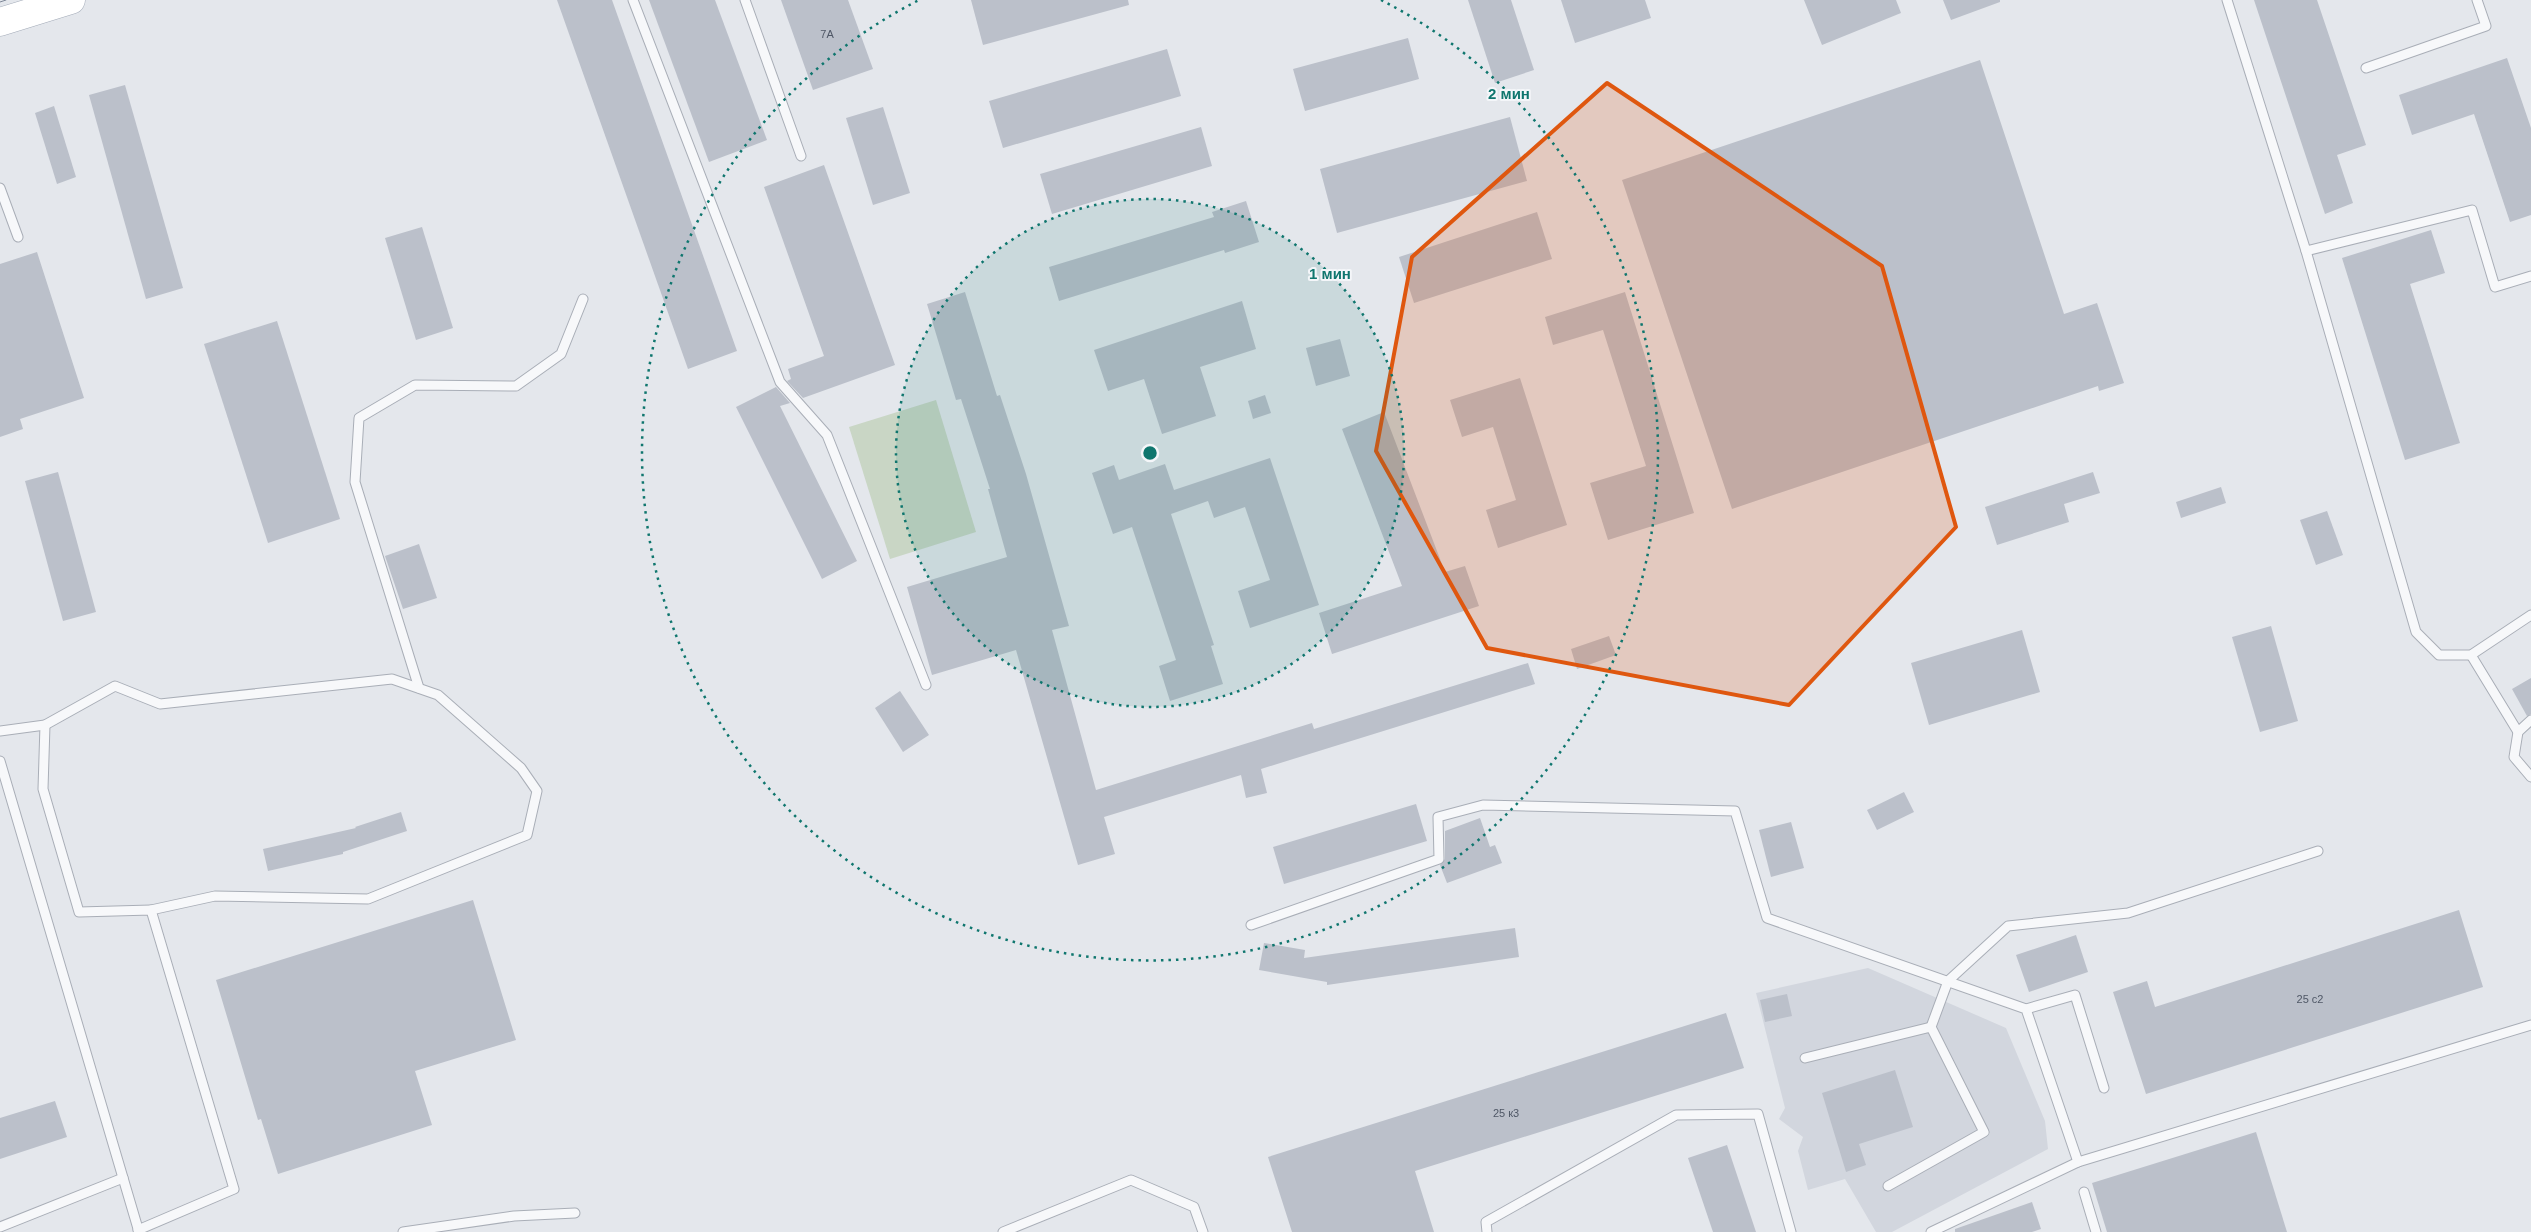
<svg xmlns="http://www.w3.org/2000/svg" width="2531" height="1232" font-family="Helvetica,sans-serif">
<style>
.built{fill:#d2d6de}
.green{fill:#c9d6c5}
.building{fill:#bbc0ca}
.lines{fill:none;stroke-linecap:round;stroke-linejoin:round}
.service-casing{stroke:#a9aeb7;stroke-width:11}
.primary-casing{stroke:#a3abb8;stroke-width:29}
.service{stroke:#f7f8fa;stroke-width:9}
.primary{stroke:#fff;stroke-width:28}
.tram{stroke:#7d8696;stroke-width:1}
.marked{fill:#df570f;fill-opacity:0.2;stroke:#df570f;stroke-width:4;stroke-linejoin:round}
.ring{fill:none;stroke:#0f766e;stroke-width:2.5;stroke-dasharray:2.5 5}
.labels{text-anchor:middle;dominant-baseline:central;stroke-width:4;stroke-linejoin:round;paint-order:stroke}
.number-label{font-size:11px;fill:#4f5766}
.centre{fill:#0f766e;stroke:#f4f6f9;stroke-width:2.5}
.ring-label{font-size:15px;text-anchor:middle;font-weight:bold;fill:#0f766e;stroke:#f4f6f9;stroke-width:4;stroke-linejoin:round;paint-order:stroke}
</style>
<rect width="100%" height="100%" fill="#e4e7ec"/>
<path class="built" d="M 1868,968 L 2006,1028 L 2045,1121 L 2048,1149 L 1892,1232 L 1876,1232 L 1845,1179 L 1808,1190 L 1798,1151 L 1803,1137 L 1779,1119 L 1785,1108 L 1756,993 Z"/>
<path class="green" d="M 936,400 L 976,532 L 890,559 L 849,427 Z"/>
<g class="building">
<path d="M 557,0 L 612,0 L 737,351 L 688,369 Z"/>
<path d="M 649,0 L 715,0 L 767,140 L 709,162 Z"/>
<path d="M 781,0 L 848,0 L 873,69 L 813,90 Z"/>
<path d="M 971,0 L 1128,0 L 1129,5 L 983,45 Z"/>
<path d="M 1468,0 L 1511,0 L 1534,70 L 1495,83 Z"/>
<path d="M 1561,0 L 1645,0 L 1651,18 L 1575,43 Z"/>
<path d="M 1804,0 L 1896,0 L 1901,13 L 1822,45 Z"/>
<path d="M 1943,0 L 2000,0 L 2000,2 L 1951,20 Z"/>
<path d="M 2254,0 L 2317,0 L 2366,145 L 2337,155 L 2353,203 L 2325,214 Z"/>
<path d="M 1408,38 L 1419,79 L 1305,111 L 1293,69 Z"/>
<path d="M 1167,49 L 1181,96 L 1003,148 L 989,101 Z"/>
<path d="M 2507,58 L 2531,128 L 2531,215 L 2510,222 L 2474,114 L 2412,135 L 2399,95 Z"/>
<path d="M 1980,60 L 2064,314 L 2097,303 L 2124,383 L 2099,391 L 2098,386 L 1732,509 L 1622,180 Z"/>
<path d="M 125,85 L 183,288 L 146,299 L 89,95 Z"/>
<path d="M 54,106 L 76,177 L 57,184 L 35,113 Z"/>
<path d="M 883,107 L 910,193 L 873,205 L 846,118 Z"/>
<path d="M 1510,117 L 1527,181 L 1337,233 L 1320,169 Z"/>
<path d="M 1201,127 L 1212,166 L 1052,214 L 1040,174 Z"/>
<path d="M 824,165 L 895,365 L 803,398 L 787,381 L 791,379 L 788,369 L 824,356 L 764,187 Z"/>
<path d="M 1246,201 L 1259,242 L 1225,253 L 1224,250 L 1059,301 L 1049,267 L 1214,217 L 1212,212 Z"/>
<path d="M 1537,212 L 1552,259 L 1414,303 L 1399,257 Z"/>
<path d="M 422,227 L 453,328 L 416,340 L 385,238 Z"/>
<path d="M 2431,230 L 2445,273 L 2410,284 L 2460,443 L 2405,460 L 2342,258 Z"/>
<path d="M 37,252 L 84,398 L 20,419 L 23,429 L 0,437 L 0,264 Z"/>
<path d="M 965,292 L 997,396 L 1000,395 L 1026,474 L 1069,626 L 1052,630 L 1096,790 L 1312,723 L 1314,729 L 1528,663 L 1535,684 L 1261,769 L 1267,793 L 1246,798 L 1241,775 L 1104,817 L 1115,854 L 1078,865 L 1016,650 L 932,675 L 907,587 L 1007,557 L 988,489 L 990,489 L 961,399 L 956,400 L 927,304 Z"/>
<path d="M 1625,292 L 1694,513 L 1608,540 L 1590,483 L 1646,466 L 1603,330 L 1553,345 L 1545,317 Z"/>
<path d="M 1242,301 L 1256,349 L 1200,367 L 1216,416 L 1162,434 L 1144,379 L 1108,391 L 1094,350 Z"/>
<path d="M 277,321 L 340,519 L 268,543 L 204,344 Z"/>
<path d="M 1340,339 L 1350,376 L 1316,386 L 1306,348 Z"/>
<path d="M 1520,378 L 1567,525 L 1498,548 L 1486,510 L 1516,500 L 1493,427 L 1462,437 L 1450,400 Z"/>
<path d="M 776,387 L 790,403 L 780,406 L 857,561 L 822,579 L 736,407 Z"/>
<path d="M 1265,395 L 1271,413 L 1253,419 L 1248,401 Z"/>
<path d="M 1384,412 L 1445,572 L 1465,566 L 1479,606 L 1332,654 L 1319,613 L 1402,586 L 1342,429 Z"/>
<path d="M 1270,458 L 1319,605 L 1250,628 L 1238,591 L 1270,580 L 1245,507 L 1214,518 L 1208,501 L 1171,514 L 1214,645 L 1211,646 L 1223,684 L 1170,701 L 1159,666 L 1176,660 L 1132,527 L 1113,534 L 1092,473 L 1114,465 L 1119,480 L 1165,464 L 1174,490 Z"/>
<path d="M 58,472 L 96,612 L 63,621 L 25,481 Z"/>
<path d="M 2093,472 L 2100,493 L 2064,504 L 2069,522 L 1997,545 L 1985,507 Z"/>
<path d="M 2221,487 L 2226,503 L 2181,518 L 2176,502 Z"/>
<path d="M 2327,511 L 2343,555 L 2316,565 L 2300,520 Z"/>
<path d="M 419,544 L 437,598 L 403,609 L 385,556 Z"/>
<path d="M 2271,626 L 2298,721 L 2260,732 L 2232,637 Z"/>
<path d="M 2022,630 L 2040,692 L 1929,725 L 1911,663 Z"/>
<path d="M 1609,636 L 1616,655 L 1577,669 L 1571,649 Z"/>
<path d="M 2531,678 L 2531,714 L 2527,716 L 2512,689 Z"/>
<path d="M 900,691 L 929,735 L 903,752 L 875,708 Z"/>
<path d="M 1904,792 L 1914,812 L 1877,830 L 1867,810 Z"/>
<path d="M 1416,804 L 1427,841 L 1284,884 L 1273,847 Z"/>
<path d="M 401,812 L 407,831 L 343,852 L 343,854 L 268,871 L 263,849 L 356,828 L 355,827 Z"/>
<path d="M 1480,818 L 1490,847 L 1495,845 L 1502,863 L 1447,883 L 1440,865 L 1445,859 L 1445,831 Z"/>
<path d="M 1791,822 L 1804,868 L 1771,877 L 1759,830 Z"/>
<path d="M 473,900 L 516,1040 L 415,1071 L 432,1125 L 278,1174 L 261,1119 L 258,1120 L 216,980 Z"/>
<path d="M 2459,910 L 2483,987 L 2146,1094 L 2113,992 L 2147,981 L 2155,1007 Z"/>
<path d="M 1515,928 L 1519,957 L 1327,985 L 1327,982 L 1259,970 L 1264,943 L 1305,950 L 1304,958 Z"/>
<path d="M 2076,935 L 2088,972 L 2029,992 L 2016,955 Z"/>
<path d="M 1787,994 L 1792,1016 L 1765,1022 L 1760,1000 Z"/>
<path d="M 1726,1013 L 1744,1068 L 1415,1171 L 1434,1232 L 1292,1232 L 1268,1157 Z"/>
<path d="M 1895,1070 L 1913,1127 L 1859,1144 L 1866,1165 L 1846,1172 L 1822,1093 Z"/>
<path d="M 55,1101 L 67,1137 L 0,1159 L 0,1118 Z"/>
<path d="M 2256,1132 L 2287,1232 L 2107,1232 L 2092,1183 Z"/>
<path d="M 1727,1145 L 1756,1232 L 1713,1232 L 1688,1158 Z"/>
<path d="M 2032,1202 L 2041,1229 L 2032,1232 L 1955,1232 L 1955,1229 Z"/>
</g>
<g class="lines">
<g class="service-casing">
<g id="service">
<path d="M 633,0 L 780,382 L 827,435 L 926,685"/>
<path d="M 745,0 L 801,156"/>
<path d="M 2227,0 L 2306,251 L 2416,632 L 2439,655 L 2471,655 L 2531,615"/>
<path d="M 2366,68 L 2486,26 L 2477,0"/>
<path d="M 0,188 L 18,237"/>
<path d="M 2306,251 L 2472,210 L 2495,287 L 2531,276"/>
<path d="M 2471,655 L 2518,732"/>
<path d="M 419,688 L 355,482 L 359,418 L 415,385 L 516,386 L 561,354 L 583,299"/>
<path d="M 2531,720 L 2518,732 L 2514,757 L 2531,777"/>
<path d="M 45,725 L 43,789 L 79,912 L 151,910 L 234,1189 L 138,1230"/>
<path d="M 0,731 L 45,725 L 115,686 L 160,704 L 392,679 L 438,695 L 521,768 L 537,791 L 527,835 L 368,899 L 215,896 L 151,910"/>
<path d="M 0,761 L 139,1232"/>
<path d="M 1251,925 L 1439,859 L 1438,817 L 1483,805 L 1735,811 L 1767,918 L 2026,1009 L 2078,1162"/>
<path d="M 2026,1009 L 2075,995 L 2104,1088"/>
<path d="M 1931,1027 L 1948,981 L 2008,926 L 2128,913 L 2318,851"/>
<path d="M 1805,1058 L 1931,1027 L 1984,1132 L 1888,1186"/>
<path d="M 2084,1192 L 2096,1232"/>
<path d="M 0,1227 L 123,1178"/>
<path d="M 403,1232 L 514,1216 L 575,1213"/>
<path d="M 1003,1232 L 1131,1180 L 1194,1207 L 1203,1232"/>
<path d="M 1487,1232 L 1486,1222 L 1676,1115 L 1758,1114 L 1791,1232"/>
<path d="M 1931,1232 L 2078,1162 L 2531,1025"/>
</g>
</g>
<g class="primary-casing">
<path id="primary" d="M 0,22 L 71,0"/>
</g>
<use href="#service" class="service"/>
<use href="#primary" class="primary"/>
<path class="tram" d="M 0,2 L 6,0"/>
</g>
<path class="marked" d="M 1607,83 L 1882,266 L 1956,527 L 1789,705 L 1487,648 L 1376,451 L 1412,257 Z"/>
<circle cx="1150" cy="453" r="254" fill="#0f766e" fill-opacity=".12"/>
<g class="ring">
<circle cx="1150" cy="453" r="254"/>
<path d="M1381 0A508 508 0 1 1 919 0"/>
</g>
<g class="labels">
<g class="number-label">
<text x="827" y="34">7А</text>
<text x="2310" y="999">25 с2</text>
<text x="1506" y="1113">25 к3</text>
</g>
</g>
<circle cx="1150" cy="453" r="8" class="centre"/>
<g class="ring-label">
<text x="1509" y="99">2 мин</text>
<text x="1330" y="279">1 мин</text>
</g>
</svg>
